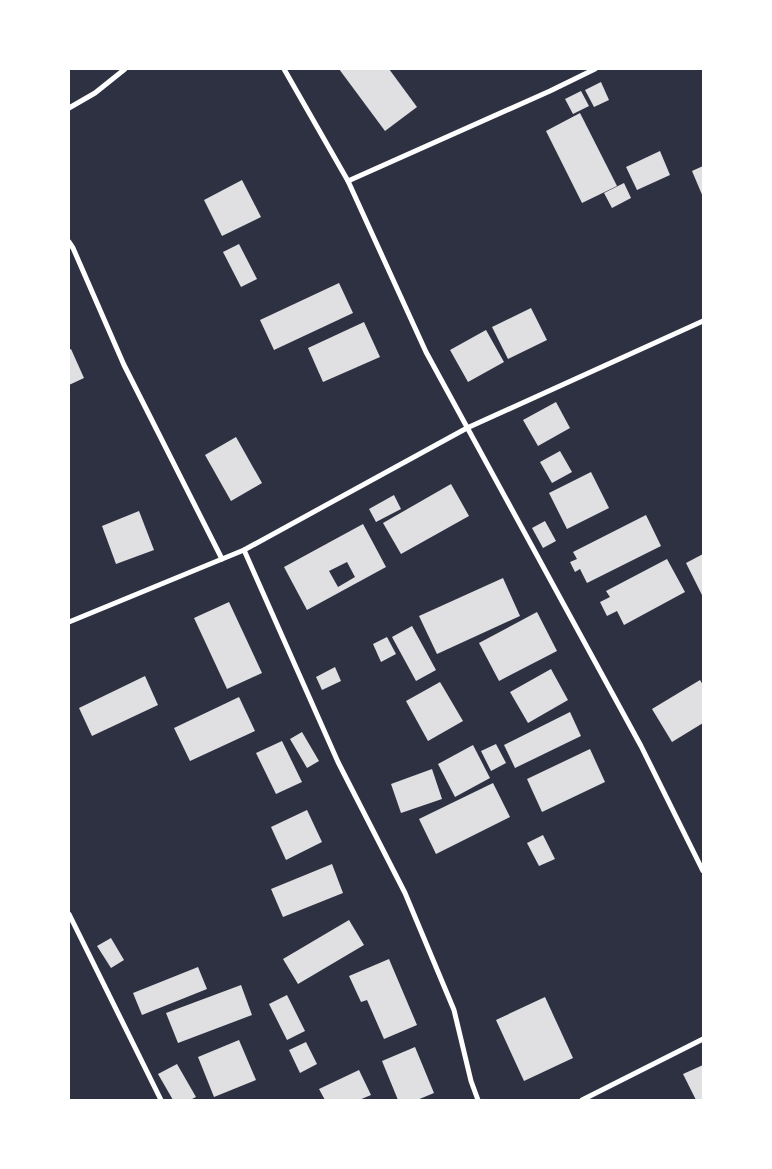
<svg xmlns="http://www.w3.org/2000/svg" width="772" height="1169" font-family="'Nunito Sans',sans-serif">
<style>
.building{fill:#e0e0e3;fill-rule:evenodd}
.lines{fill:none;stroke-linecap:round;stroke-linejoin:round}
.minor{stroke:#fff;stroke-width:5}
</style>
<rect width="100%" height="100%" fill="#2d3142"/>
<g class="building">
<path d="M 339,69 L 389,69 L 417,107 L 385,131 Z"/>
<path d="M 601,82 L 609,100 L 594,107 L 585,90 Z"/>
<path d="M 581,91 L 589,106 L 573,114 L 565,99 Z"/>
<path d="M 580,113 L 617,186 L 582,203 L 546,131 Z"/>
<path d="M 660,151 L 670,175 L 637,190 L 626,167 Z"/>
<path d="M 703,166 L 703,197 L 692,171 Z"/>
<path d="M 242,180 L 261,217 L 222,236 L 204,200 Z"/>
<path d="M 624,183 L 631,198 L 612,208 L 604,193 Z"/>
<path d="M 239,244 L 257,279 L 241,287 L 223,252 Z"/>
<path d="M 339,283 L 353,313 L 274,350 L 260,320 Z"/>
<path d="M 531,308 L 547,340 L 508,359 L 492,327 Z"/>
<path d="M 364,322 L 380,357 L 323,382 L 308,348 Z"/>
<path d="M 486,330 L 504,362 L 468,382 L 450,350 Z"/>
<path d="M 71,349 L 84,378 L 69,385 L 69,350 Z"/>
<path d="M 556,402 L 570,428 L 538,446 L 523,420 Z"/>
<path d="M 236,437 L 262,483 L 231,501 L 205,455 Z"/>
<path d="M 560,451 L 572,472 L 552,483 L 540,462 Z"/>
<path d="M 591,472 L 609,508 L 567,529 L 549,493 Z"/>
<path d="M 451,484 L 469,516 L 401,554 L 383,523 Z"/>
<path d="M 394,495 L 401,509 L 376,522 L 369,509 Z"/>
<path d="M 139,511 L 154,550 L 116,564 L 102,526 Z"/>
<path d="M 646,515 L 661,546 L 587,583 L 580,569 L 575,572 L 570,562 L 577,559 L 573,552 Z"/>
<path d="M 545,521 L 556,541 L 543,548 L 532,528 Z"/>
<path d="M 363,524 L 386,567 L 307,610 L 284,567 ZM 347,562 L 355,577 L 338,587 L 329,571 Z"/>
<path d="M 703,554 L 703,597 L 686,563 Z"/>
<path d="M 667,559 L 685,592 L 624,625 L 617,611 L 607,616 L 600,602 L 610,597 L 606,591 Z"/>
<path d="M 503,578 L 520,616 L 437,654 L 419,616 Z"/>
<path d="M 229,602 L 262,673 L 227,689 L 194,618 Z"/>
<path d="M 537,612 L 557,651 L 499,681 L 479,643 Z"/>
<path d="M 412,626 L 436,670 L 416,681 L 392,637 Z"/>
<path d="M 387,637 L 396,654 L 381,662 L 373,644 Z"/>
<path d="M 335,667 L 341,681 L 322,690 L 316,677 Z"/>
<path d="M 551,669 L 568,700 L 528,723 L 510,692 Z"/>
<path d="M 145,676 L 158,705 L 92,736 L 79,708 Z"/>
<path d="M 700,680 L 703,685 L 703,723 L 672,742 L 652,709 Z"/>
<path d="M 440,682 L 463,721 L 428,741 L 406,701 Z"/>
<path d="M 239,697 L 255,731 L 190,761 L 174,728 Z"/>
<path d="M 570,712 L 581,736 L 515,768 L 504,745 Z"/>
<path d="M 302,732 L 319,761 L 307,768 L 290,739 Z"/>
<path d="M 282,741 L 302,782 L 276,794 L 256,753 Z"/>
<path d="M 496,744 L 506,763 L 491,771 L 481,751 Z"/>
<path d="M 473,745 L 490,778 L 455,797 L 438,764 Z"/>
<path d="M 590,749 L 605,782 L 542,812 L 527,779 Z"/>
<path d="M 432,769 L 442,799 L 401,813 L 391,784 Z"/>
<path d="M 493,783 L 510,817 L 436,854 L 419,819 Z"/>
<path d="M 307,810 L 322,842 L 286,860 L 271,827 Z"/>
<path d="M 543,835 L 555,859 L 539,866 L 527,843 Z"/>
<path d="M 332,864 L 343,893 L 283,917 L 271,889 Z"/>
<path d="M 349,920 L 364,945 L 298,984 L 283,959 Z"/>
<path d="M 111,938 L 124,960 L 111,968 L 97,946 Z"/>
<path d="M 389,959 L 417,1025 L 384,1039 L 367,1000 L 361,1002 L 349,976 Z"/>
<path d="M 198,967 L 207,989 L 142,1015 L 133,993 Z"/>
<path d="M 241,985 L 252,1015 L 178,1043 L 166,1013 Z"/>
<path d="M 287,995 L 305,1031 L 287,1040 L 269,1004 Z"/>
<path d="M 545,997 L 573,1058 L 524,1081 L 496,1020 Z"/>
<path d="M 239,1040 L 256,1080 L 214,1097 L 198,1057 Z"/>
<path d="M 306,1042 L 317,1064 L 300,1073 L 289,1050 Z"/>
<path d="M 415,1047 L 434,1093 L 417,1100 L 398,1100 L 382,1061 Z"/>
<path d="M 177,1064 L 196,1097 L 190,1100 L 173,1100 L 158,1074 Z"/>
<path d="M 703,1065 L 703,1100 L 696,1100 L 683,1074 Z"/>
<path d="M 359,1070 L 371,1095 L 359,1100 L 325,1100 L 319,1089 Z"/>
</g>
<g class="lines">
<g class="minor">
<path d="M 284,69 L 348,181 L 426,352 L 641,746 L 703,871"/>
<path d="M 69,108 L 95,93 L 125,69"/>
<path d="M 348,181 L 550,91 L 595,69"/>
<path d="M 69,242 L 73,248 L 124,365 L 222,559"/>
<path d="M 244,550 L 338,762 L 405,893 L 454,1010 L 471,1081 L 478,1100"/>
<path d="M 69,622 L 244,550 L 467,428 L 703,321"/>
<path d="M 69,914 L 161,1100"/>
<path d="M 582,1100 L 703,1039"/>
</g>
</g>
<rect width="772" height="1169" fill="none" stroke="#ffffff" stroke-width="140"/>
</svg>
